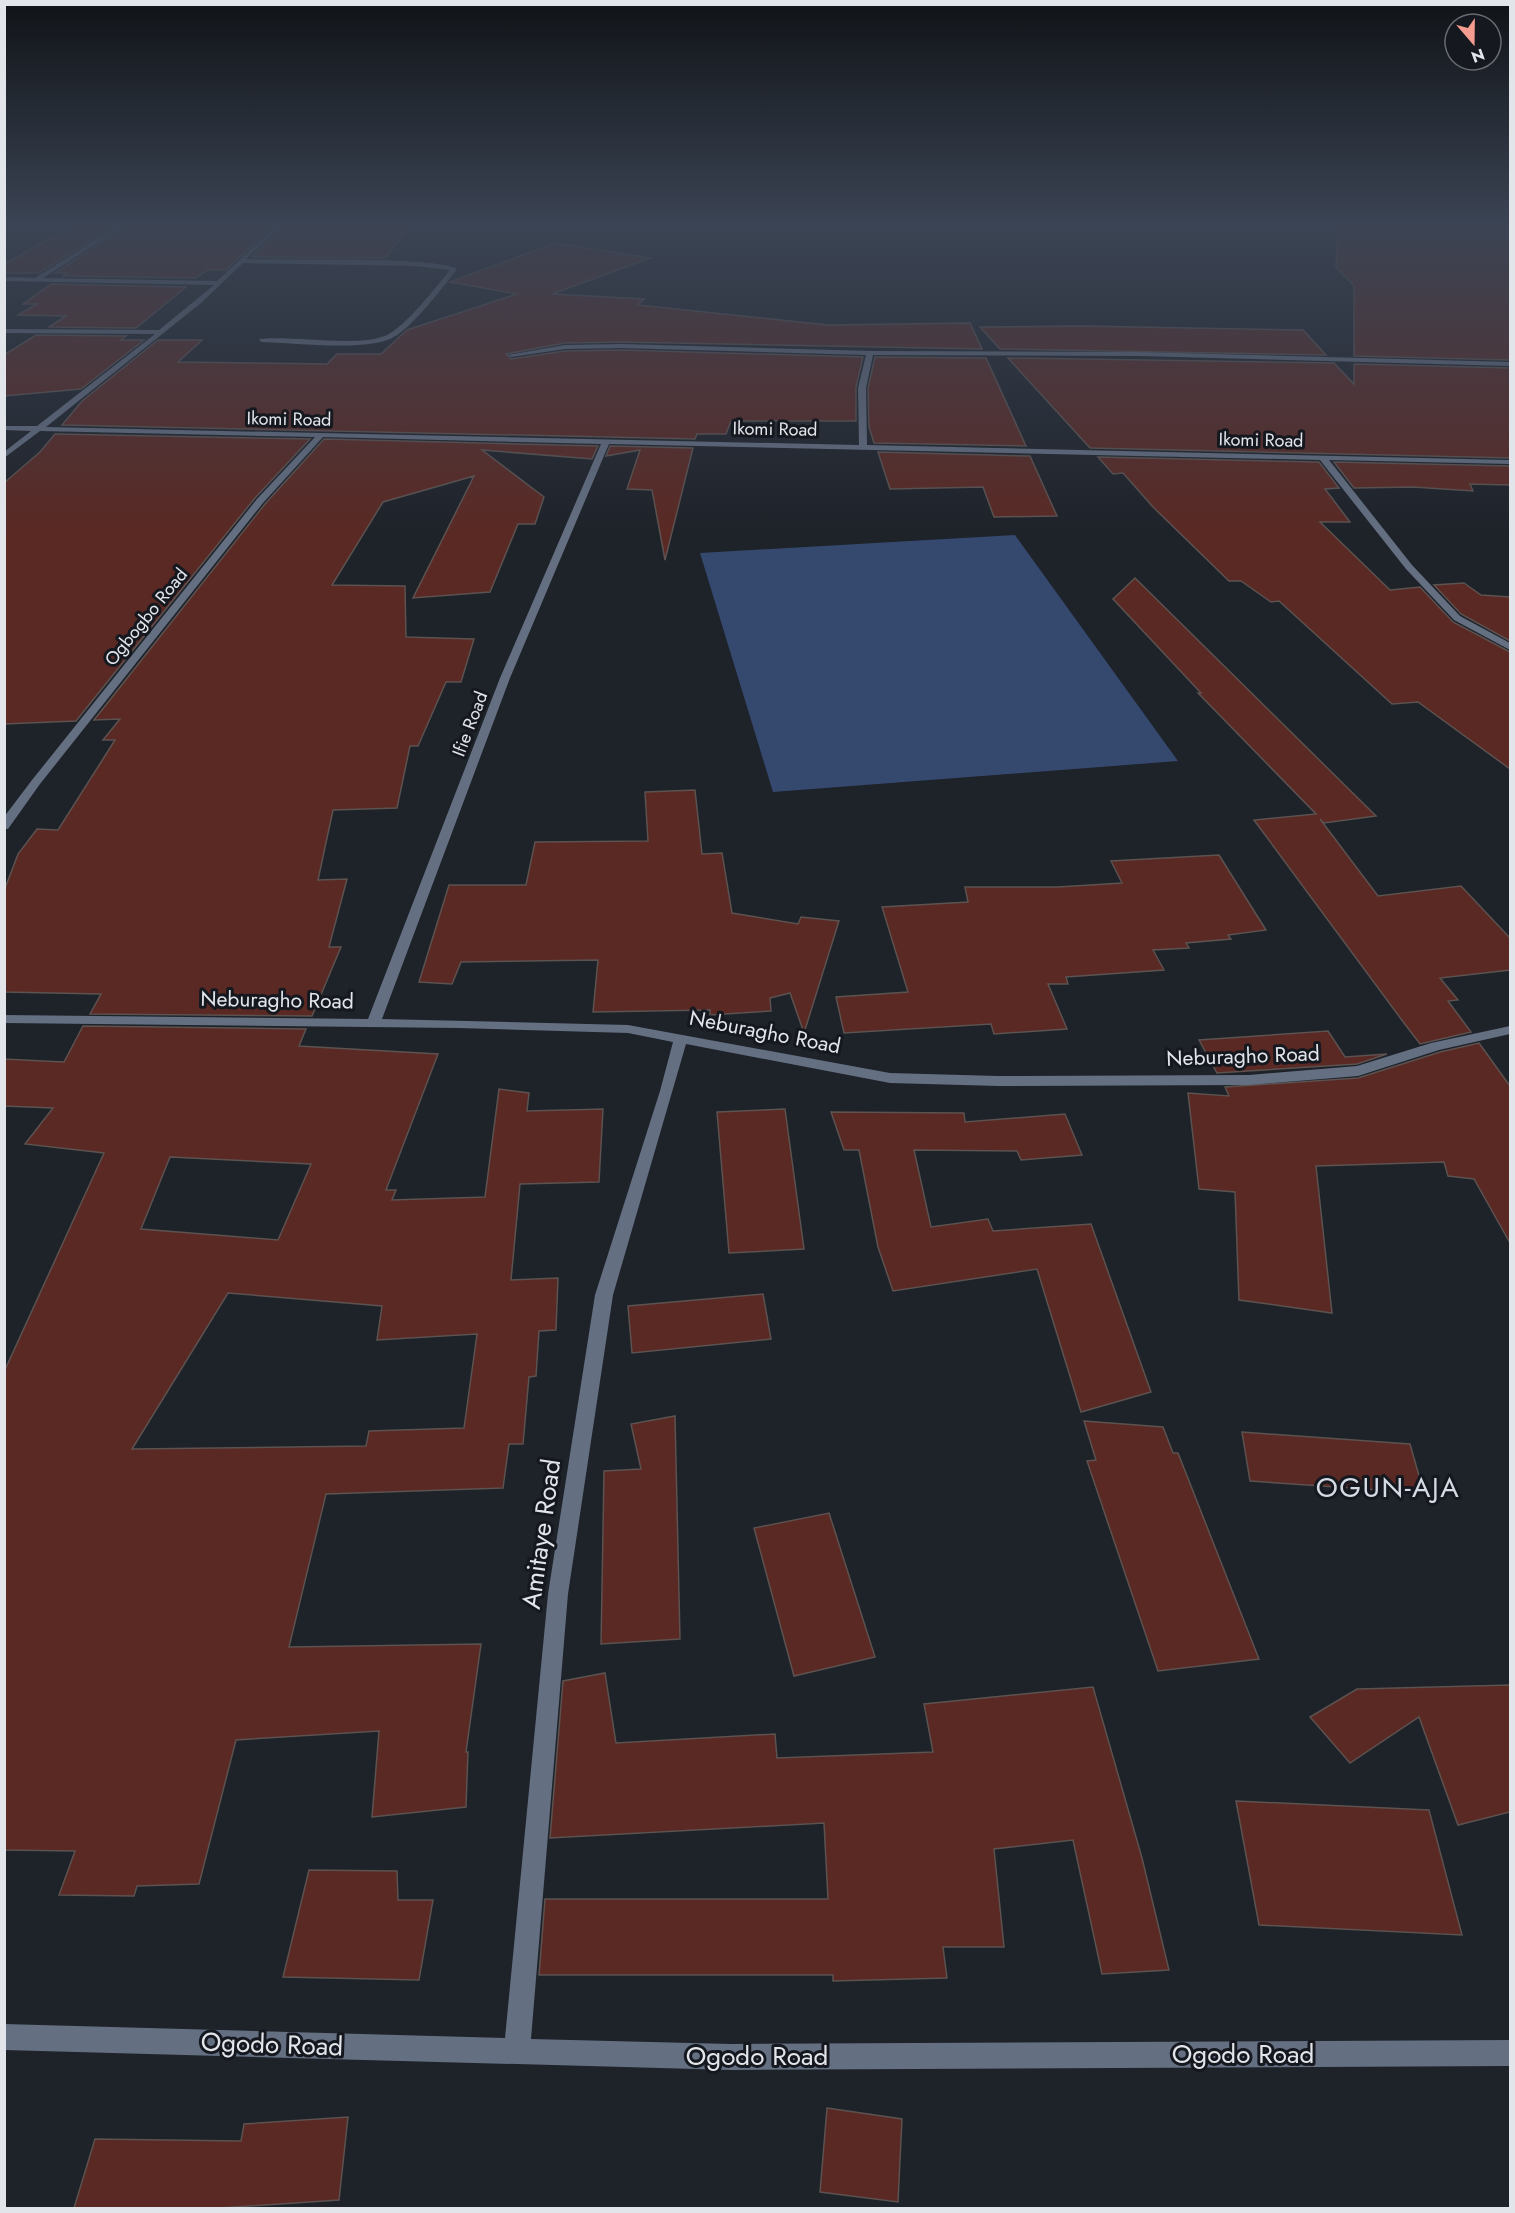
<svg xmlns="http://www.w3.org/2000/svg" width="1515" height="2213" font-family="Jost,sans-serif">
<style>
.green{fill:#35496f}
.building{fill:#5a2924;stroke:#5c5250;stroke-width:1.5;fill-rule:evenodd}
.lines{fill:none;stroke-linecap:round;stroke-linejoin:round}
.minor{fill:#646f82;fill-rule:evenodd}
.labels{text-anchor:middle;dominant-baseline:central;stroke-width:6;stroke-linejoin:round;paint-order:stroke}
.far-street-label{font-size:18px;fill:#e2e5ea;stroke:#15181f}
.street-label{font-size:21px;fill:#e2e5ea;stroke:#15181f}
.near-street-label{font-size:26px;fill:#e2e5ea;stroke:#15181f}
.near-quarter-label{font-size:28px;letter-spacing:1.5px;fill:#d5dbe4;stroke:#15181f}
</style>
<rect width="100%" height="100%" fill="#1e2229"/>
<path class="green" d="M 1015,535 L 1178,761 L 773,792 L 700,553 Z"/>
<g class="building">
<path d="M 76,224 L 118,224 L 39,273 L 4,273 L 4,264 Z"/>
<path d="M 129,224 L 275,224 L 226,270 L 207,270 L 196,278 L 63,276 L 67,273 L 55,273 Z"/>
<path d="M 285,224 L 413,224 L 385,258 L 252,257 Z"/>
<path d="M 1338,224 L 1510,224 L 1510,360 L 1354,356 L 1354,286 L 1336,267 Z"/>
<path d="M 555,243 L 650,258 L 552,294 L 644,299 L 638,305 L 828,325 L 970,323 L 982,349 L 621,342 L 565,343 L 506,354 L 511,359 L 565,351 L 621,350 L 863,357 L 856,387 L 856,421 L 731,421 L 726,434 L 697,434 L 695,439 L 62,425 L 82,401 L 158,340 L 202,340 L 178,362 L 327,364 L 337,354 L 381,354 L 407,330 L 517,294 L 450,282 Z"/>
<path d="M 51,284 L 186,287 L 136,328 L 49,327 L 66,316 L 18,315 L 37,304 L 23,304 Z"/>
<path d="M 1082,326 L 1303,330 L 1326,355 L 1000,349 L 980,327 Z"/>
<path d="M 36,335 L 126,336 L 121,340 L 144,340 L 81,389 L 4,396 L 4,355 Z"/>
<path d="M 875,357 L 986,358 L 1026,446 L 874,443 L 869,427 L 868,388 Z"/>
<path d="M 1008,358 L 1334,363 L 1354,384 L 1354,364 L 1510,368 L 1510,458 L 1090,448 Z"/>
<path d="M 55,434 L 310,439 L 255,498 L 76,721 L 4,724 L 4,483 L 40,452 Z"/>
<path d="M 324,439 L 598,446 L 592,459 L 482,450 L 544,497 L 535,524 L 518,524 L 490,592 L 413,598 L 474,476 L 383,502 L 332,585 L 405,586 L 406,637 L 474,639 L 461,682 L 446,682 L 418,746 L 410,746 L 397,808 L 333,810 L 318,880 L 347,879 L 329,947 L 341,947 L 312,1016 L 90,1014 L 101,994 L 4,992 L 4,891 L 18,854 L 37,829 L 58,830 L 115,740 L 103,740 L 120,719 L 94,720 L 265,504 Z"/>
<path d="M 610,446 L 693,448 L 665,560 L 652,490 L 627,489 L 640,450 L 606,456 Z"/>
<path d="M 878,452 L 1030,456 L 1057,516 L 994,517 L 983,487 L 890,489 Z"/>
<path d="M 1098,457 L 1319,462 L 1339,488 L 1325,489 L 1350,522 L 1320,522 L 1390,590 L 1420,587 L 1453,622 L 1510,652 L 1510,769 L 1418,702 L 1392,704 L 1279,601 L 1271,602 L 1241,581 L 1229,581 L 1153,507 L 1123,473 L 1113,474 Z"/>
<path d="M 1334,462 L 1510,466 L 1510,485 L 1470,484 L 1473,491 L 1413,487 L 1354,488 Z"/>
<path d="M 1135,578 L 1376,816 L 1324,823 L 1320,819 L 1378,896 L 1461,886 L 1510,938 L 1510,970 L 1440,978 L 1458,1000 L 1448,1001 L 1471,1032 L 1420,1044 L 1404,1023 L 1254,820 L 1316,814 L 1198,693 L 1201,693 L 1113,599 Z"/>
<path d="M 1464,583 L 1481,595 L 1510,597 L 1510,641 L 1461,614 L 1434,585 Z"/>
<path d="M 695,790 L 702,854 L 722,853 L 732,913 L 798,924 L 801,917 L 839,921 L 804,1033 L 790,993 L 770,998 L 771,1011 L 710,1015 L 710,1010 L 593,1012 L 598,960 L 461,962 L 452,984 L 419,982 L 449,885 L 526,885 L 535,842 L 648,841 L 645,792 Z"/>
<path d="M 1219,855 L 1266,930 L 1228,935 L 1231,939 L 1186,943 L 1189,948 L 1153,950 L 1164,970 L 1066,977 L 1068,984 L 1048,984 L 1067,1029 L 994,1034 L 991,1024 L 844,1033 L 836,997 L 908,992 L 882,907 L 968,902 L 965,887 L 1058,887 L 1122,883 L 1111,861 Z"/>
<path d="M 83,1026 L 306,1029 L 299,1046 L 438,1054 L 386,1190 L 396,1190 L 392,1200 L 485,1197 L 499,1089 L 529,1093 L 527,1111 L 603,1109 L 599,1182 L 520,1184 L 511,1280 L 558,1278 L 556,1330 L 539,1331 L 536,1376 L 529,1377 L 523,1444 L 509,1444 L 503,1488 L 326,1494 L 289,1647 L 481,1644 L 466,1752 L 468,1752 L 466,1807 L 372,1817 L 379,1731 L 236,1740 L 199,1884 L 137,1886 L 134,1896 L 59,1895 L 75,1851 L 4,1850 L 4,1372 L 104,1153 L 25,1144 L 53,1108 L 4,1106 L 4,1059 L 64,1062 ZM 170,1157 L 311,1164 L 278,1240 L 141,1229 ZM 228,1293 L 382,1306 L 377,1340 L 477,1334 L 464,1428 L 369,1431 L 366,1446 L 132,1449 Z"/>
<path d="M 1328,1031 L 1345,1057 L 1387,1054 L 1357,1064 L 1217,1073 L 1199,1040 Z"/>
<path d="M 1479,1043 L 1510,1086 L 1510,1243 L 1474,1179 L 1448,1176 L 1444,1162 L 1316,1166 L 1332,1313 L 1239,1300 L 1235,1192 L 1199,1189 L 1188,1093 L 1229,1096 L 1225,1087 L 1358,1078 L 1440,1052 Z"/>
<path d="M 785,1109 L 804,1249 L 729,1253 L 717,1112 Z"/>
<path d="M 831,1112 L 964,1113 L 965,1122 L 1065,1114 L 1082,1155 L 1021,1160 L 1017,1151 L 914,1150 L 931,1227 L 988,1219 L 993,1231 L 1091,1224 L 1151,1392 L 1081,1412 L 1037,1269 L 893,1291 L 878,1247 L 859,1150 L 844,1150 Z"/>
<path d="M 763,1294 L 771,1339 L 632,1353 L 628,1306 Z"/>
<path d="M 675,1416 L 680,1639 L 601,1644 L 604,1471 L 641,1469 L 631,1424 Z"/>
<path d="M 1084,1421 L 1163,1427 L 1173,1453 L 1178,1453 L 1259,1659 L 1158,1671 L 1087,1461 L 1096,1460 Z"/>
<path d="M 1242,1432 L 1410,1444 L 1424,1493 L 1250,1481 Z"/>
<path d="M 829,1513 L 875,1657 L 794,1676 L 754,1528 Z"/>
<path d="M 605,1673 L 616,1743 L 775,1734 L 777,1758 L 933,1752 L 924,1704 L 1093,1687 L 1142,1858 L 1169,1970 L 1102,1974 L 1073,1840 L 994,1849 L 1004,1947 L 943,1947 L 947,1978 L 833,1981 L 833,1975 L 539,1975 L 545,1899 L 828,1899 L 824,1823 L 550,1838 L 563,1681 Z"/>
<path d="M 1510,1685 L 1510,1812 L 1458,1825 L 1419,1717 L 1350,1763 L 1310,1717 L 1357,1689 Z"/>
<path d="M 1236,1801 L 1429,1810 L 1462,1935 L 1259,1925 Z"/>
<path d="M 309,1870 L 397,1871 L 398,1900 L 433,1900 L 419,1980 L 283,1977 Z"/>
<path d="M 827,2108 L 902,2119 L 898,2202 L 820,2192 Z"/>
<path d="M 348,2117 L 339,2200 L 220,2208 L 74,2208 L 95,2139 L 241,2141 L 244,2124 Z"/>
</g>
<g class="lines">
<path class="minor" d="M 121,224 L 127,224 L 43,278 L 217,281 L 278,224 L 283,224 L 246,259 C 280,260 438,256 457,269 C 443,287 410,331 390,339 C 361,351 294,343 261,342 L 259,339 C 291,335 360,348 387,335 C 406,326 436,287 450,270 L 415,266 L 243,263 L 201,303 L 46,427 L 859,445 L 858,388 L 866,355 L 621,348 L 565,349 L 511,357 L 508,355 L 565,345 L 621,344 L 870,351 L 1140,352 L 1510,362 L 1510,366 L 1140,356 L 873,355 L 866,388 L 867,445 L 1510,460 L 1510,464 L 1329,460 L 1412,565 L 1460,616 L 1510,643 L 1510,650 L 1454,620 L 1406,569 L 1320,460 L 609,444 L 510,678 L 382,1019 L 628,1025 L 890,1073 L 998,1076 L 1249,1075 L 1357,1066 L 1431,1043 L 1510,1026 L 1510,1034 L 1439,1050 L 1358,1076 L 1249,1085 L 998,1086 L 890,1083 L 686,1044 L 613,1295 L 568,1594 L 531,2039 L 731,2044 L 1510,2040 L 1510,2066 L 731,2070 L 4,2050 L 4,2024 L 505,2038 L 548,1594 L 595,1295 L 660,1091 L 673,1042 L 628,1033 L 458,1028 L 4,1023 L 4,1015 L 368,1019 L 500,678 L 601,444 L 323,437 L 263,503 L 40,784 L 8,829 L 4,829 L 4,817 L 32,780 L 257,499 L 315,437 L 40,431 L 4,458 L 4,452 L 31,431 L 4,430 L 4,426 L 37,426 L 155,334 L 4,333 L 4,329 L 159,330 L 214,285 L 4,281 L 4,277 L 35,278 Z"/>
</g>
<linearGradient id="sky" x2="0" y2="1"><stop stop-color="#101317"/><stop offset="0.42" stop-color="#3b4454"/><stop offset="1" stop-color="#3b4454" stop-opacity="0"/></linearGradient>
<rect width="1515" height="533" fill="url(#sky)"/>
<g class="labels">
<g class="far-street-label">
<text transform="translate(289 419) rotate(1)">Ikomi Road</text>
<text transform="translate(775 429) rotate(1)">Ikomi Road</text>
<text transform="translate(1261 440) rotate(1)">Ikomi Road</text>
<text transform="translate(146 617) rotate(-51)">Ogbogbo Road</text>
<text transform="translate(470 724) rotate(-69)">Ifie Road</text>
</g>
<g class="street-label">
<text transform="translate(277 1000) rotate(1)">Neburagho Road</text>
<text transform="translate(765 1032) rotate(11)">Neburagho Road</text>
<text transform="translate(1243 1056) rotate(-2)">Neburagho Road</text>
</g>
<g class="near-street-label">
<text transform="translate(541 1534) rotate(-82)">Amitaye Road</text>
<text transform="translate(272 2044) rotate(2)">Ogodo Road</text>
<text x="1243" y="2054">Ogodo Road</text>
<text x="757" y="2056">Ogodo Road</text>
</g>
<g class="near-quarter-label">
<text x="1388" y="1487">OGUN-AJA</text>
</g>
</g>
<rect width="1515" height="2213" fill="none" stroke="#e2e5ea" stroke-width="12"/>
<g transform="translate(1473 42) rotate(160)"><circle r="28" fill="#15181f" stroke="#676a70" stroke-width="1.5"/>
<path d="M0-4.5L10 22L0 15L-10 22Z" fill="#f59c90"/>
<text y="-9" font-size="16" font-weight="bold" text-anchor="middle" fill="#e2e5ea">N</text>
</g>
</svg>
